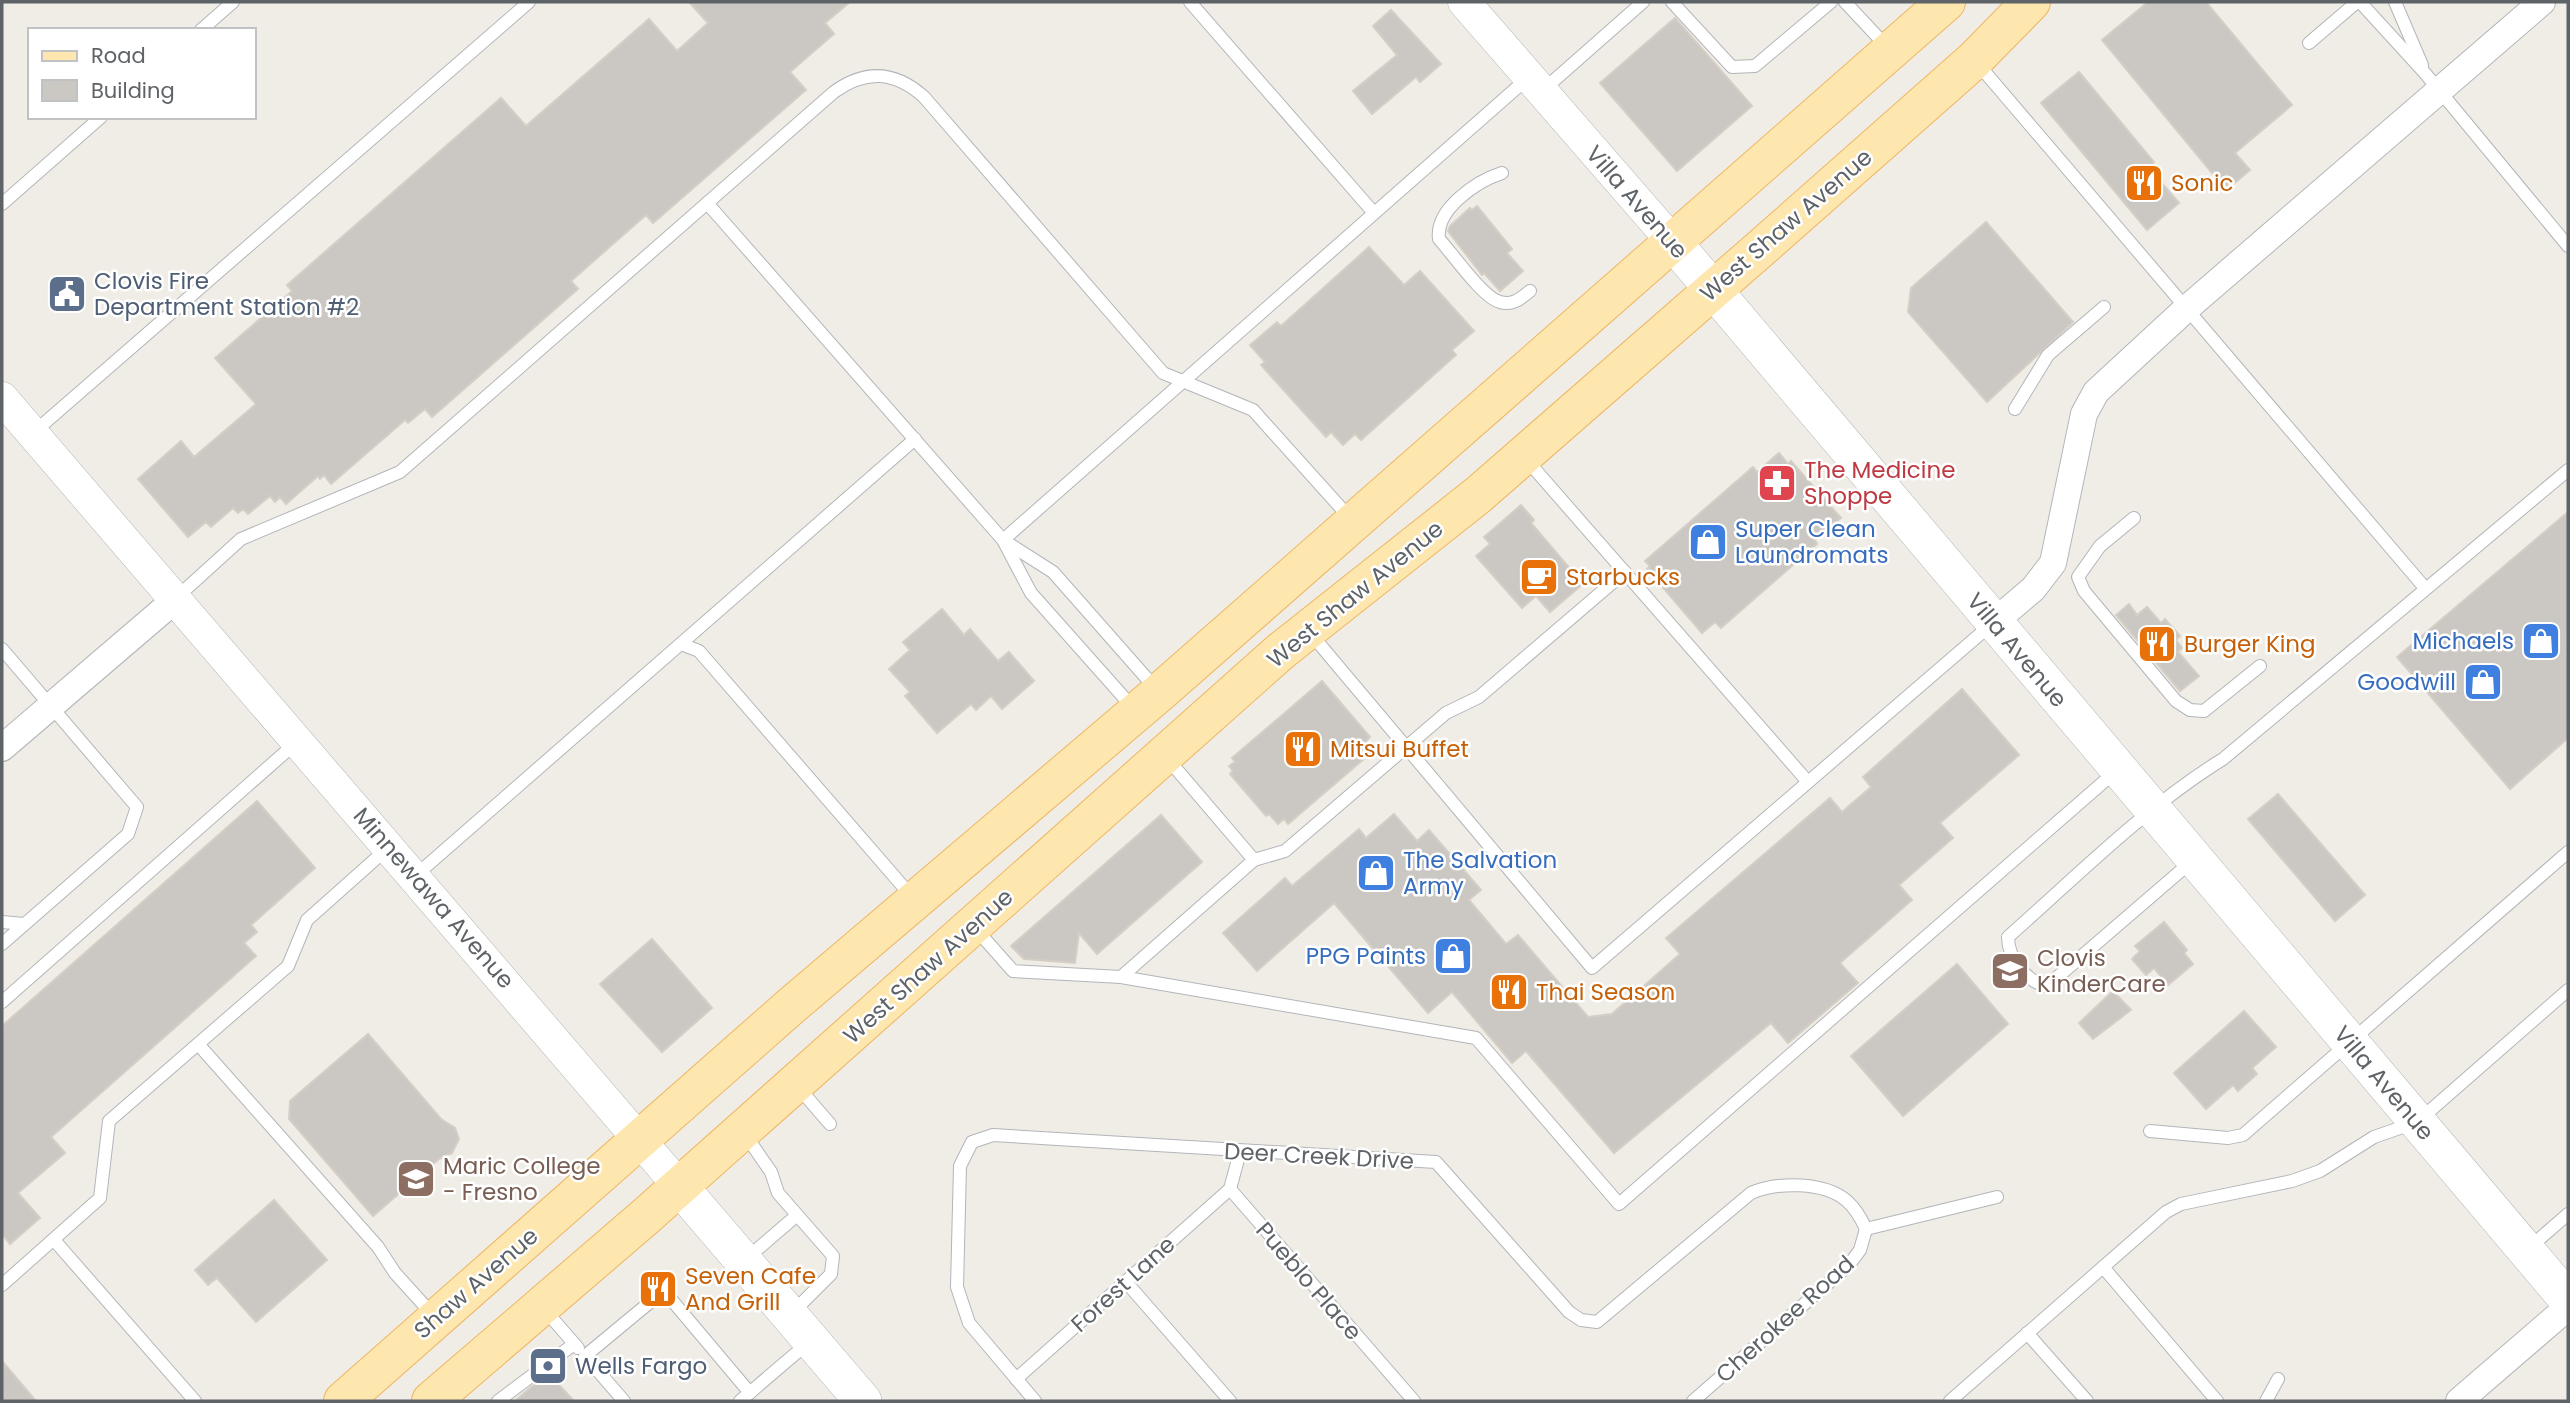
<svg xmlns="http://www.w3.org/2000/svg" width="2570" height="1403" font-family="Poppins,sans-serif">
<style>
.building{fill:#cbc8c3;stroke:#d5cec5;stroke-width:2}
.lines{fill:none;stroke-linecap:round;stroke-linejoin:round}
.service-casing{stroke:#b2b5b9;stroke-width:14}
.minor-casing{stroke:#b2b5b9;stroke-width:28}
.tertiary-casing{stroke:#b2b5b9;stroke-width:33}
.secondary-casing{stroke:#b3b7bb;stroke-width:38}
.primary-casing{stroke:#efb561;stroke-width:40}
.service{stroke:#fff;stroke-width:12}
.minor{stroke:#fff;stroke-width:26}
.tertiary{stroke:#fff;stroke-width:32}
.secondary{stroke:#fff;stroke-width:37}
.primary{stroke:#fee7af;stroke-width:38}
.labels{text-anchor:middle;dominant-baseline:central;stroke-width:5;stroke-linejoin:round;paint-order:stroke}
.food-label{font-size:23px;fill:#c56008;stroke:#fff;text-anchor:start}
.street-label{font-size:23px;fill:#5e6367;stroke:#fff}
.service-label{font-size:23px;fill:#4e5e75;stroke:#fff;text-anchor:start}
.health-label{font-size:23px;fill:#be3a42;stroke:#fff;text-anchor:start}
.shop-label{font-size:23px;fill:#366cbe;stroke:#fff;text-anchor:end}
.education-label{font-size:23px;fill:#785e54;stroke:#fff;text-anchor:start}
</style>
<rect width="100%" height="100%" fill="#f0ede7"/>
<g class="building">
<path d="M 689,2 L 850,2 L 825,23 L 834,34 L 790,72 L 806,90 L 653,223 L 646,215 L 622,236 L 571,281 L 578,289 L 432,417 L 425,409 L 408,423 L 405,420 L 331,484 L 324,475 L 320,479 L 318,476 L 286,504 L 280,497 L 275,502 L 270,496 L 248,514 L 243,509 L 238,513 L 233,508 L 211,527 L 206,522 L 188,537 L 138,479 L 181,441 L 194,457 L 256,404 L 215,358 L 292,291 L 287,285 L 501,98 L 526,126 L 649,19 L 677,51 L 708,23 Z"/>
<path d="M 2148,2 L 2206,2 L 2292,105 L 2235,153 L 2250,170 L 2229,188 L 2214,171 L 2212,173 L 2102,40 Z"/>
<path d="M 1391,10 L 1441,64 L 1420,82 L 1416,77 L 1372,114 L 1353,91 L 1397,55 L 1373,26 Z"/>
<path d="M 1675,18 L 1752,106 L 1677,171 L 1600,83 Z"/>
<path d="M 2079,72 L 2154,162 L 2148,167 L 2179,203 L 2147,230 L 2041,103 Z"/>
<path d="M 1477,206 L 1512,249 L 1507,253 L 1523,271 L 1500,291 L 1484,273 L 1482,275 L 1448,231 L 1450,226 L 1470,208 L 1472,210 Z"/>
<path d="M 1986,222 L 2073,322 L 1987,402 L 1908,312 L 1911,288 Z"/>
<path d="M 1369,247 L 1404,285 L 1420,271 L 1474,331 L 1452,350 L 1456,355 L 1361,440 L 1355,434 L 1343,445 L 1331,432 L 1326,437 L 1261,365 L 1265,362 L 1250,345 L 1277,322 L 1281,326 Z"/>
<path d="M 1779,453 L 1788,464 L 1791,461 L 1841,518 L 1815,540 L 1817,544 L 1721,628 L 1715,622 L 1702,633 L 1647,569 L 1650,566 L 1645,561 L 1753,467 L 1757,472 Z"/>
<path d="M 1521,505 L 1534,520 L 1531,523 L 1583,584 L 1550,612 L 1536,596 L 1522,608 L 1476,556 L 1490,544 L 1484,537 Z"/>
<path d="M 2568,512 L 2568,738 L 2510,789 L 2397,657 Z"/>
<path d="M 2129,604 L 2137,615 L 2147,607 L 2161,623 L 2165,619 L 2180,636 L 2176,640 L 2182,648 L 2178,652 L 2199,676 L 2180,691 L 2116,615 Z"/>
<path d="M 942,609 L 964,635 L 970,629 L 998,661 L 1009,652 L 1034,681 L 1002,709 L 991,696 L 976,710 L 971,704 L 937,733 L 905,696 L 910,692 L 889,669 L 910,650 L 903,642 Z"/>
<path d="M 1322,681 L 1370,737 L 1366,741 L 1369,746 L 1361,753 L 1365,758 L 1288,824 L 1284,819 L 1278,824 L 1269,814 L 1266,816 L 1230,774 L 1233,771 L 1229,766 L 1235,762 L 1232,758 Z"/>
<path d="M 1962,689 L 2019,755 L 1940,823 L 1953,838 L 1899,885 L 1912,900 L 1840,963 L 1858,983 L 1788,1043 L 1771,1023 L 1614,1153 L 1526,1051 L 1512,1063 L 1452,992 L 1428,1013 L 1334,903 L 1257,971 L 1223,933 L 1285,878 L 1292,886 L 1359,829 L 1366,838 L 1394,814 L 1417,841 L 1429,830 L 1481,890 L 1469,900 L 1506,944 L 1518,935 L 1588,1017 L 1612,1014 L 1680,954 L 1666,938 L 1830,798 L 1842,812 L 1871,787 L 1863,777 Z"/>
<path d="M 2278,794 L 2365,895 L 2335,921 L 2248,819 Z"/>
<path d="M 257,801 L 315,868 L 251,925 L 257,932 L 244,943 L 256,956 L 51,1137 L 65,1153 L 18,1193 L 40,1218 L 10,1244 L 2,1234 L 2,1026 Z"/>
<path d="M 1161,815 L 1202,862 L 1097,954 L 1079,933 L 1075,963 L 1024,959 L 1011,946 Z"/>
<path d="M 2164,922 L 2187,950 L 2184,953 L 2193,964 L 2168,985 L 2154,968 L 2146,975 L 2132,959 L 2140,951 L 2135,946 Z"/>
<path d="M 652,939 L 712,1008 L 662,1052 L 600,984 Z"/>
<path d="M 1957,964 L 2008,1024 L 1903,1116 L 1851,1056 Z"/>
<path d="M 2113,991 L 2131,1010 L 2093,1039 L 2079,1023 Z"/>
<path d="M 2244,1011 L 2276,1047 L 2252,1068 L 2257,1074 L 2238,1091 L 2233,1085 L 2206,1109 L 2174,1073 Z"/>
<path d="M 368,1034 L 441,1119 L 455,1128 L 459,1139 L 452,1153 L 439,1159 L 373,1216 L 289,1119 L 290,1101 Z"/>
<path d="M 274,1200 L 327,1260 L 256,1322 L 217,1278 L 208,1285 L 195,1270 Z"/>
<path d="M 2,1361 L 36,1401 L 2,1401 Z"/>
<path d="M 549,1374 L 574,1401 L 515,1401 L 531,1387 Z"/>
</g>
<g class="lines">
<g class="service-casing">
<g id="service">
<path d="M 1190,2 L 1374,213"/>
<path d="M 1672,2 L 1732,67 L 1755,66 L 1831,2"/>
<path d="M 1845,2 L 1888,48"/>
<path d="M 2360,2 L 2424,72 L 2568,246"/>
<path d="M 2395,2 L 2422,65"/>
<path d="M 201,30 L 233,2"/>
<path d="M 2309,43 L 2357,2"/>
<path d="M 1978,64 L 2425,588"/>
<path d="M 1542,91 L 1643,2"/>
<path d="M 1502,173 C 1477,181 1435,209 1439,239 C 1452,253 1483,298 1500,302 C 1513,306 1521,298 1530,291"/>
<path d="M 707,203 L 1003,540 L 1031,593 L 1135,710"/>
<path d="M 2,204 L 101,117"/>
<path d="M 2015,409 L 2048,355 L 2104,307"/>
<path d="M 33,433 L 529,2"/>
<path d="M 1525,458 L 1808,782"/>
<path d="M 2134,518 L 2100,546 L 2078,577 L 2084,591 L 2176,701 L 2190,710 L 2204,711 L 2260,666"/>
<path d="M 1003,540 L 1529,77"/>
<path d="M 1006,542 L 1053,572 L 1157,690"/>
<path d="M 176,598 L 241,539 L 400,472 L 834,92 C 866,69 895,71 924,97 L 1163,373 L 1253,410 L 1350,518"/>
<path d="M 1311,634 L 1592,968 L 1993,623"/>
<path d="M 681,644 L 699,651 L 913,898"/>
<path d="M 2,649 L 137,807 L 128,834 L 2,944"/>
<path d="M 1166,757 L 1254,860"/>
<path d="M 2191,862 L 2047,986 C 2026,982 2008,958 2008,937 C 2077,876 2144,808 2223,759 L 2568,470"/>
<path d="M 415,876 L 915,439"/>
<path d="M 2,922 L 24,924"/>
<path d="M 975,928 L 1013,971 L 1121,977 L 1476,1038 L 1619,1204 L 2115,772"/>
<path d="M 1121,977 L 1254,860 L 1285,851 L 1446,713 L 1479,697 L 1625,572"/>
<path d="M 2,1002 L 298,741"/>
<path d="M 198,1044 L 378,1247 L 395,1273 L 433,1315"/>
<path d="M 798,1087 L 830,1124"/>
<path d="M 2150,1131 L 2228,1138 L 2243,1135 L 2568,852"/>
<path d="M 744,1133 L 771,1172 L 778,1193 L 833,1256 L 831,1274 L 792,1313"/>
<path d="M 1240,1152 L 1230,1189 L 1414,1401"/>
<path d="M 1866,1229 L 1997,1197"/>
<path d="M 54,1240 L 195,1401"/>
<path d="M 2529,1248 L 2568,1214"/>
<path d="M 746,1259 L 796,1216"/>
<path d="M 2103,1267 L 2217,1401"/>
<path d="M 1126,1282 L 1230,1401"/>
<path d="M 2,1285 L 100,1198 L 109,1121 L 288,966 L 307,920 L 389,847"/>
<path d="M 544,1309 L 578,1348"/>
<path d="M 2027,1333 L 2087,1401"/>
<path d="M 1016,1379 L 1230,1189"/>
<path d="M 498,1401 L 574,1344"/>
<path d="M 624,1401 L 585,1356 L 661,1293 L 670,1298 L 750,1393"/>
<path d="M 740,1401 L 808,1343"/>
<path d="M 1035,1401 L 969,1323 L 957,1287 L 960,1166 L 972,1142 L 993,1135 L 1436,1162 L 1569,1312 L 1581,1320 L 1597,1322 L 1751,1193 C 1777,1182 1824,1181 1847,1201 C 1856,1209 1861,1218 1866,1229"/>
<path d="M 1693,1401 L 1849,1265 L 1860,1250 L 1866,1229"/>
<path d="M 1950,1401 L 2166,1212 L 2181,1204 L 2292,1181 L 2320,1171 L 2374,1137 L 2417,1122 L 2568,990"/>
<path d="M 2266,1401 L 2278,1379"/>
</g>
</g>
<g class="minor-casing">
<g id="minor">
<path d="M 1993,623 L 2033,589 L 2053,563 L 2084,414 L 2096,392 L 2186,309 L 2542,2"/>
<path d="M 2,748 L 176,599"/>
<path d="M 2459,1401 L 2568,1307"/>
</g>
</g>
<g class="tertiary-casing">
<g id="tertiary">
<path d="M 1464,2 L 1672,241"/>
<path d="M 2,398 L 679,1186"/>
</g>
</g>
<g class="secondary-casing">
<g id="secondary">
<path d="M 1672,241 L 2568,1300"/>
<path d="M 679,1186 L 863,1401"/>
</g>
</g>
<g class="primary-casing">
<g id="primary">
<path d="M 343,1401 L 791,1006 L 1159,693 L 1946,2"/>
<path d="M 431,1401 L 645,1217 L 1281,651 L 1478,495 L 1760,249 L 1974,60 L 2031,2"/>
</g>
</g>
<use href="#service" class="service"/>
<use href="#minor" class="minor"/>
<use href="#tertiary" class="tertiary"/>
<use href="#secondary" class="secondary"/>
<use href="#primary" class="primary"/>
</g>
<defs>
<g id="restaurant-square" transform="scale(2.0125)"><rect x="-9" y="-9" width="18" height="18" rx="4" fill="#e8710a" stroke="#fff"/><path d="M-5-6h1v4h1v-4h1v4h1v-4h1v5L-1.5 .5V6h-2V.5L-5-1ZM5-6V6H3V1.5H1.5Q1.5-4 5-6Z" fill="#fff"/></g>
<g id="civic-square" transform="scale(2.0125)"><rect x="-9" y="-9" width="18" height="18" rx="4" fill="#5c6f8a" stroke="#fff"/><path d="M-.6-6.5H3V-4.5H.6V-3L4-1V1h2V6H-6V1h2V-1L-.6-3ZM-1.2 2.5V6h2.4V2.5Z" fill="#fff"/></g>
<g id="pharmacy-square" transform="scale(2.0125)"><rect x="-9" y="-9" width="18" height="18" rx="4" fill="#e0444e" stroke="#fff"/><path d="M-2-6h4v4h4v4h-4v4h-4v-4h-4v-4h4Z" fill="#fff"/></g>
<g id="shop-square" transform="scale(2.0125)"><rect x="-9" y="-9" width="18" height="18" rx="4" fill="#3f7fe0" stroke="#fff"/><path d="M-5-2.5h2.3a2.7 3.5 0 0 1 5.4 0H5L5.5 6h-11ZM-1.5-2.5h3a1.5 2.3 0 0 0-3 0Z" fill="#fff"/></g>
<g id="cafe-square" transform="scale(2.0125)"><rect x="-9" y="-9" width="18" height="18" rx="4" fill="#e8710a" stroke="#fff"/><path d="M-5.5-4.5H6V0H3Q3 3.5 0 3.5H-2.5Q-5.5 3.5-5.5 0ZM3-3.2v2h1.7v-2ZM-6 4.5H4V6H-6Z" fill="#fff"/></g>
<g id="school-square" transform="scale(2.0125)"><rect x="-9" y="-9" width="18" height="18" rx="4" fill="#8d6e63" stroke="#fff"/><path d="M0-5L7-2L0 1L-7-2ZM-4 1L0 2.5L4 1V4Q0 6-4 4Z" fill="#fff"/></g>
<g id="bank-square" transform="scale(2.0125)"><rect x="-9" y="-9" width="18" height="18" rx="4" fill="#5c6f8a" stroke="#fff"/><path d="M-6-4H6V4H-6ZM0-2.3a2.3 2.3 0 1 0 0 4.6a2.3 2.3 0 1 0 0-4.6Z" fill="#fff"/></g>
</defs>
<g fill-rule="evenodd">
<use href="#restaurant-square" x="2144" y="183"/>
<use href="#civic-square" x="67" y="294"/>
<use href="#pharmacy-square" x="1777" y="483"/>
<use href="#shop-square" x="1708" y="542"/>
<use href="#cafe-square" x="1539" y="577"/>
<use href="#shop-square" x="2541" y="641"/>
<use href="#restaurant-square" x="2157" y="644"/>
<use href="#shop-square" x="2483" y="682"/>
<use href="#restaurant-square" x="1303" y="749"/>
<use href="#shop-square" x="1376" y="873"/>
<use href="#shop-square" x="1453" y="956"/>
<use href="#school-square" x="2010" y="971"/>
<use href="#restaurant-square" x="1509" y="992"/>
<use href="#school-square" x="416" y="1179"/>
<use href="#restaurant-square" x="658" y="1289"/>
<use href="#bank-square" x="548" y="1366"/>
</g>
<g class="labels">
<g class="food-label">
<text x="2171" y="183">Sonic</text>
<text x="1566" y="577">Starbucks</text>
<text x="2184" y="644">Burger King</text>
<text x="1330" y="749">Mitsui Buffet</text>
<text x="1536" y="992">Thai Season</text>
<text x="685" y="1276">Seven Cafe<tspan x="685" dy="26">And Grill</tspan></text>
</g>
<g class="street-label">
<text transform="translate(1637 202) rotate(49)">Villa Avenue</text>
<text transform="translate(1786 225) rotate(-41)">West Shaw Avenue</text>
<text transform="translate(1355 594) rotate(-39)">West Shaw Avenue</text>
<text transform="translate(2017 650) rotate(50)">Villa Avenue</text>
<text transform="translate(434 898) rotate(49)">Minnewawa Avenue</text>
<text transform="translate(928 966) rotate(-42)">West Shaw Avenue</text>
<text transform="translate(2384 1083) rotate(50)">Villa Avenue</text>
<text transform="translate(1319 1156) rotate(3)">Deer Creek Drive</text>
<text transform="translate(1309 1281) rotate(49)">Pueblo Place</text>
<text transform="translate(476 1283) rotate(-41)">Shaw Avenue</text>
<text transform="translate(1123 1284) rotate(-42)">Forest Lane</text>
<text transform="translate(1785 1319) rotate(-42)">Cherokee Road</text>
</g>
<g class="service-label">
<text x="94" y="281">Clovis Fire<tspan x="94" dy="26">Department Station #2</tspan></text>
<text x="575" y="1366">Wells Fargo</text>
</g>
<g class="health-label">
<text x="1804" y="470">The Medicine<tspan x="1804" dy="26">Shoppe</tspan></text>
</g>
<g class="shop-label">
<text x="1735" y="529" text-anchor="start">Super Clean<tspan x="1735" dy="26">Laundromats</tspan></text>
<text x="2514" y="641">Michaels</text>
<text x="2456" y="682">Goodwill</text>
<text x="1403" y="860" text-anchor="start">The Salvation<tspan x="1403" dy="26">Army</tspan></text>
<text x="1426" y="956">PPG Paints</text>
</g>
<g class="education-label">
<text x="2037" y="958">Clovis<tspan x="2037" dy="26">KinderCare</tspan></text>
<text x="443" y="1166">Maric College<tspan x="443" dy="26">- Fresno</tspan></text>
</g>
</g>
<rect width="2570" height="1403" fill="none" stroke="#5e6367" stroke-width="7"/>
<rect x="28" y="28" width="228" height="91" fill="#ffffff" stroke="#bfc1c2" stroke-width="2"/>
<rect x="42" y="51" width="35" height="10" fill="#fee7af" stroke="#bfc1c2" stroke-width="2"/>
<text x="91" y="63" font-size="21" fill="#5e6367">Road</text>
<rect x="42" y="80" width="35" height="21" fill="#cbc8c3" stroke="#bfc1c2" stroke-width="2"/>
<text x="91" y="98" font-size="21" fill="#5e6367">Building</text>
</svg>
